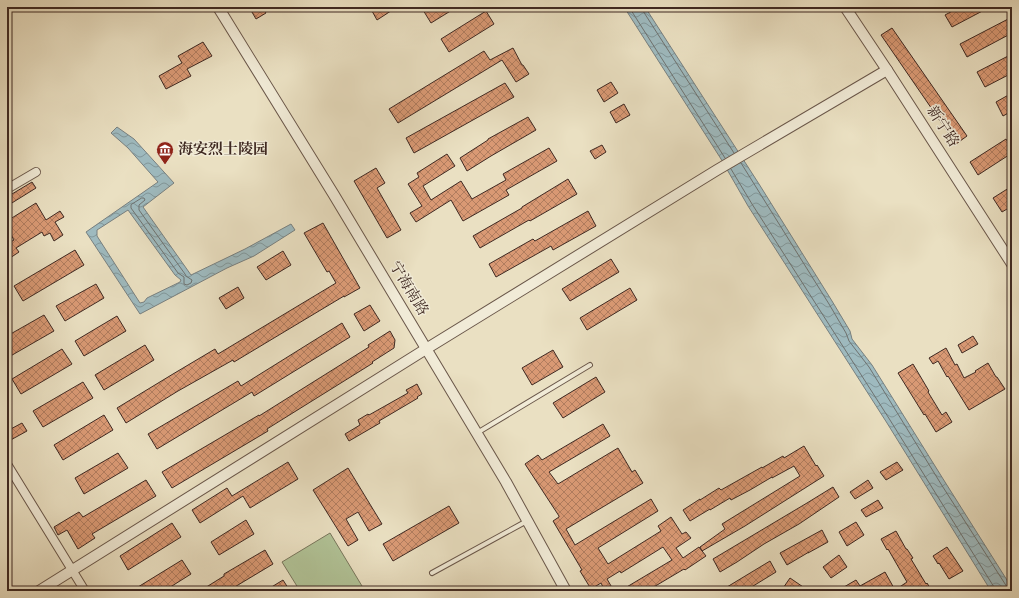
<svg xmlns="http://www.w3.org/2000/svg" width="1019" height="598" font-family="'Sorts Mill Goudy','Noto Serif SC',serif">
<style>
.grass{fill:#b1c397;stroke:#78765c}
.water{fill:url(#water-waves);stroke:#788080;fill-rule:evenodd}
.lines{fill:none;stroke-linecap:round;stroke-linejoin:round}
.shore{stroke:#6e7270;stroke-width:1}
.building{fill:url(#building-cross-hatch);stroke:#3f2922}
.service-casing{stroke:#6a574a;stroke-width:6}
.minor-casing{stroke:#6a574a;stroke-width:10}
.tertiary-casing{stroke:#6a574a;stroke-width:12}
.service{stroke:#f1ebd7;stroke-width:4}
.minor{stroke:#f1ebd7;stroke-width:8}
.tertiary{stroke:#f1ebd7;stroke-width:10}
.labels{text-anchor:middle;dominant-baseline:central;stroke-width:3;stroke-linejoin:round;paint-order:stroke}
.street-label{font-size:15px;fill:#3f2922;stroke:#f1ebd7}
.poi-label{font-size:15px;font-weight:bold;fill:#3f2922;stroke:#f1ebd7;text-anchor:start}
</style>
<defs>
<pattern id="water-waves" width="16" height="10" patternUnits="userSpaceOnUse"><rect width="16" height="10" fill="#9ebabf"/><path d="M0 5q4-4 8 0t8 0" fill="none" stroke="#82979b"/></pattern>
<pattern id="building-cross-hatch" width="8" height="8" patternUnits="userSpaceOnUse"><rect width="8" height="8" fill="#d99974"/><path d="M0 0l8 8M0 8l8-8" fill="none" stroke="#b17d5f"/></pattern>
</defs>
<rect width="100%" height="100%" fill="#eae0c2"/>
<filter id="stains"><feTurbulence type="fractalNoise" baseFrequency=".005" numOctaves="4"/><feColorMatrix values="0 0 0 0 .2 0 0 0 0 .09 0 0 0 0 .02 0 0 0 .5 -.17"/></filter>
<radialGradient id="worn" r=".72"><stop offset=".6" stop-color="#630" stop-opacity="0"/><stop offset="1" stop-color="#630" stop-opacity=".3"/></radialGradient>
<path class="grass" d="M 330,533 L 365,591 L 300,591 L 282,562 Z"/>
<g class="water">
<path d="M 624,7 L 645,7 L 759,184 L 832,301 L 850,331 L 852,339 L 872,365 L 945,482 L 1012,588 L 1012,591 L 991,591 L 887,423 L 748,206 L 721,159 Z"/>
<path d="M 117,127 L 134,139 L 174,183 L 143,207 L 191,275 L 245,249 L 291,224 L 295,230 L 254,256 L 227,268 L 140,314 L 86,232 L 158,182 L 128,148 L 111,133 ZM 128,210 L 175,275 L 181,280 L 180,282 L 147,298 L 144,302 L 140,303 L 97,236 L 97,230 Z"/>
</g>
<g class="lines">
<g class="shore">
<path d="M 629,7 L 725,158"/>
<path d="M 642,7 L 643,11 L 734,153"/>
<path d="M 741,163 L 829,304 L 846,333 L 849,341 L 869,367 L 941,484 L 1007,587 L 1009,589 L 1012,589"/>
<path d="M 731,169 L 752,204 L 890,420 L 994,587 L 995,591"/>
<path d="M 142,198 L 144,198 L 145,200 L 139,205 L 139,210 L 185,274 L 186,276 L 192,280 L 191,283 L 187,285 L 184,284 L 184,277 L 178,273 L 131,208 L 131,205 Z"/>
</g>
</g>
<g class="building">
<path d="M 249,7 L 262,7 L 266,13 L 256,19 Z"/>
<path d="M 378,7 L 397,7 L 377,20 L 372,11 Z"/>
<path d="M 427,7 L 457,7 L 431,23 L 423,10 Z"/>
<path d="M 960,7 L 990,7 L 952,27 L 945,15 Z"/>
<path d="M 486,11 L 494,24 L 449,52 L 441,39 Z"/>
<path d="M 1012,17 L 1012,33 L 967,57 L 960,44 Z"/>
<path d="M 892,28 L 967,136 L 956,144 L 881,35 Z"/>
<path d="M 203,42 L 212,56 L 187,69 L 191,76 L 166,89 L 159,76 L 182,63 L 178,56 Z"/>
<path d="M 513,48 L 522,65 L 523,65 L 529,74 L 516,82 L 502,60 L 398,123 L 389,109 L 484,51 L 490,60 Z"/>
<path d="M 1012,54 L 1012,73 L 985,87 L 977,72 Z"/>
<path d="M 611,82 L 618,93 L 604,102 L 597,90 Z"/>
<path d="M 505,83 L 514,97 L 414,153 L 406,138 Z"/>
<path d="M 1012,93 L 1012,111 L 1003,116 L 996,102 Z"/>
<path d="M 624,104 L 630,115 L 616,123 L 610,112 Z"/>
<path d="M 528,117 L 536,130 L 491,156 L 467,171 L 460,158 L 488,140 L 488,139 Z"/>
<path d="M 1006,139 L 1012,149 L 1012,153 L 978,175 L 970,162 Z"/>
<path d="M 602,145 L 606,152 L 595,159 L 590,151 Z"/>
<path d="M 549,148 L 557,161 L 506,190 L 509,195 L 463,221 L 451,200 L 416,222 L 410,213 L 422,206 L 408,184 L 419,177 L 417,173 L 447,154 L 455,166 L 423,186 L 431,200 L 461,181 L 472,199 L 506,180 L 503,174 Z"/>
<path d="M 376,168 L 385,183 L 377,188 L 401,230 L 387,238 L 354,181 Z"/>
<path d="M 568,179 L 577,194 L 530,221 L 529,220 L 480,248 L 473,236 L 522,208 L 522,207 Z"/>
<path d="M 32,182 L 36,188 L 7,206 L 7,197 Z"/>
<path d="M 1012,186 L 1012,206 L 1002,212 L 993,198 Z"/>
<path d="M 36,203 L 46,220 L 60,211 L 64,217 L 55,222 L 63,235 L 54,241 L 50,233 L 44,236 L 42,232 L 16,248 L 19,252 L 7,260 L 7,244 L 14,240 L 7,228 L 7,221 Z"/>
<path d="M 588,211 L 596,226 L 553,250 L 551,246 L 496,277 L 489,264 L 533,239 L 535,241 Z"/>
<path d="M 323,223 L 360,288 L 344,297 L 344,296 L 234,362 L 233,360 L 178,391 L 126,423 L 117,408 L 173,374 L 215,349 L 218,354 L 336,283 L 329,271 L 327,272 L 304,233 Z"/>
<path d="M 75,250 L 84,265 L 23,301 L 14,286 Z"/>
<path d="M 283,251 L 291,265 L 266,280 L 257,267 Z"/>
<path d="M 611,259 L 619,272 L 570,301 L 562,289 Z"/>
<path d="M 96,284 L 104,298 L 65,321 L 56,306 Z"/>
<path d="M 238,287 L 244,298 L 226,309 L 219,298 Z"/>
<path d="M 630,288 L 637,300 L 587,330 L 580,318 Z"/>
<path d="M 370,305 L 380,321 L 364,331 L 354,314 Z"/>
<path d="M 44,315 L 54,331 L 7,358 L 7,336 Z"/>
<path d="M 117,316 L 126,331 L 84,356 L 75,341 Z"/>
<path d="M 342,323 L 350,337 L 254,396 L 252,392 L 157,449 L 148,434 L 238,381 L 241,386 Z"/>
<path d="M 390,331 L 395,340 L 394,348 L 372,362 L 373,363 L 267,429 L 268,431 L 172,488 L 162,472 L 259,415 L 259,416 L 369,347 L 368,345 Z"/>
<path d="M 973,336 L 978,344 L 962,353 L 958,345 Z"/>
<path d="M 145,345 L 154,360 L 104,390 L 95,375 Z"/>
<path d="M 946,348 L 955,365 L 957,364 L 964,378 L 976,372 L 975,371 L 988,363 L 996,377 L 997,377 L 1005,389 L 969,410 L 948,376 L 947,377 L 938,361 L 933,364 L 929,358 Z"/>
<path d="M 62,349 L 72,364 L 21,394 L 12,379 Z"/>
<path d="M 553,350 L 563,367 L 532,385 L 522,368 Z"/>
<path d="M 913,364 L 929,391 L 928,392 L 942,415 L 946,412 L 952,422 L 936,432 L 925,414 L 924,415 L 898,373 Z"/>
<path d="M 596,377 L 605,392 L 563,418 L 553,403 Z"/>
<path d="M 83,382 L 93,398 L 43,427 L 33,411 Z"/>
<path d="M 417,384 L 422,394 L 417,397 L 418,398 L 379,421 L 380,423 L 349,441 L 345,434 L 360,425 L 358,420 L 368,414 L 369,415 L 408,393 L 406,390 Z"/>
<path d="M 104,415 L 113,430 L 63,460 L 54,445 Z"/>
<path d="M 22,423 L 27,431 L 7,442 L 7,431 Z"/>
<path d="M 603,424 L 610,436 L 549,472 L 558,484 L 618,448 L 632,472 L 635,470 L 643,483 L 566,529 L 575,545 L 651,499 L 658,511 L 598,548 L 608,564 L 661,531 L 658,526 L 671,517 L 682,534 L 686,532 L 691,538 L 676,548 L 683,558 L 699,547 L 706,556 L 685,570 L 684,569 L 647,591 L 620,591 L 672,560 L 663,547 L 621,573 L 620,571 L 607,579 L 614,591 L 605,591 L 601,583 L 591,589 L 580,571 L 582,570 L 553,521 L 559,517 L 559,516 L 525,464 L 538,455 L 542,460 Z"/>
<path d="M 804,446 L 816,466 L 817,465 L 824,476 L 745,526 L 702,551 L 700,547 L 725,529 L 722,524 L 800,476 L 794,466 L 772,478 L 772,477 L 750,490 L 731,500 L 730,498 L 710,510 L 710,509 L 690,521 L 683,510 L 700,499 L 700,500 L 719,488 L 721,490 L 762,467 L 762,468 L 783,456 L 784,458 Z"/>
<path d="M 118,453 L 128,468 L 84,494 L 75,478 Z"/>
<path d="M 288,462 L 298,479 L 250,508 L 243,496 L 200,523 L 192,510 L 227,488 L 232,496 Z"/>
<path d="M 897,462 L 903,470 L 886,480 L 880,472 Z"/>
<path d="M 348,468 L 382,524 L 369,531 L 358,512 L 346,519 L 358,540 L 348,546 L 313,490 Z"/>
<path d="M 146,480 L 156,496 L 92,534 L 95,538 L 78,549 L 67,530 L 58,535 L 54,527 L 79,512 L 83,517 Z"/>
<path d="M 868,480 L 873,488 L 855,499 L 850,492 Z"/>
<path d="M 833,487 L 839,497 L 799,524 L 764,544 L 737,562 L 720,572 L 713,559 L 807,503 Z"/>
<path d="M 878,500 L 883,508 L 866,517 L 861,510 Z"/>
<path d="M 449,506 L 459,523 L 393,561 L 383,544 Z"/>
<path d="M 246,520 L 254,534 L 219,555 L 211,542 Z"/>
<path d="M 856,522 L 864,535 L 847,546 L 839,532 Z"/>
<path d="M 172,523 L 181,537 L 128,570 L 120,556 Z"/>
<path d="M 822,530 L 828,542 L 808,553 L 809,552 L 787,565 L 780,553 Z"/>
<path d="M 896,531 L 906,549 L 907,549 L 913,558 L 911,559 L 926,584 L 927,583 L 932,591 L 847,591 L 844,587 L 856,580 L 860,586 L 885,572 L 895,590 L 907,582 L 888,549 L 887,550 L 881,539 Z"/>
<path d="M 947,547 L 963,571 L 949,579 L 939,563 L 938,564 L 933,556 Z"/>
<path d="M 265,550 L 273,564 L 228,591 L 200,591 L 224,576 L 224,574 Z"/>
<path d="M 839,555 L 847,567 L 831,578 L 823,567 Z"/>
<path d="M 182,560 L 191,574 L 164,591 L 141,591 L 138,587 Z"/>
<path d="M 770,561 L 776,572 L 745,591 L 729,591 L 727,587 Z"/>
<path d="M 790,578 L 809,591 L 781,591 Z"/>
<path d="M 283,580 L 290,591 L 265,591 Z"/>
</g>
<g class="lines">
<g class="service-casing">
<g id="service">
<path d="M 477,433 L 590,365"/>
<path d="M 432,573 L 527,521"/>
</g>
</g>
<g class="minor-casing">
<g id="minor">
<path d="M 7,189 L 36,172"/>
<path d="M 7,464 L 85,591"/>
</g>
</g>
<g class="tertiary-casing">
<g id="tertiary">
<path d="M 218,7 L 334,195 L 506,482 L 566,591"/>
<path d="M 845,7 L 887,70 L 1012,264"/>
<path d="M 39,591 L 426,349 L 717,170 L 887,70"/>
</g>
</g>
<use href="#service" class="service"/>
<use href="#minor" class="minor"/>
<use href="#tertiary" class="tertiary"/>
</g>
<defs>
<g id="museum-pin" transform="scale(0.9)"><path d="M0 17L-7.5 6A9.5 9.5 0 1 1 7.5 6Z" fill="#8f2418" stroke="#f1ebd7"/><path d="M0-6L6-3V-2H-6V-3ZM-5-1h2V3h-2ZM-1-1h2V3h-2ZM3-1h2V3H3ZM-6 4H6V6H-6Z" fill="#fff"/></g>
</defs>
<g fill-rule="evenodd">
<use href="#museum-pin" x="165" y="150"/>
</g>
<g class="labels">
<g class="street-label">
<text transform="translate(942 127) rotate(57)">新宁路</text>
<text transform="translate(408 289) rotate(59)">宁海南路</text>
</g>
<g class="poi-label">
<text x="178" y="150">海安烈士陵园</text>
</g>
</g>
<rect width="1019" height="598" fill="none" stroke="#eae0c2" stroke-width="24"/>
<rect x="8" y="8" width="1003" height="582" fill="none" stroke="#3f2922" stroke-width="2"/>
<rect x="12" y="12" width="995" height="574" fill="none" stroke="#3f2922"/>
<rect width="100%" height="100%" filter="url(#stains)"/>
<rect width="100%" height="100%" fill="url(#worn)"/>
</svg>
